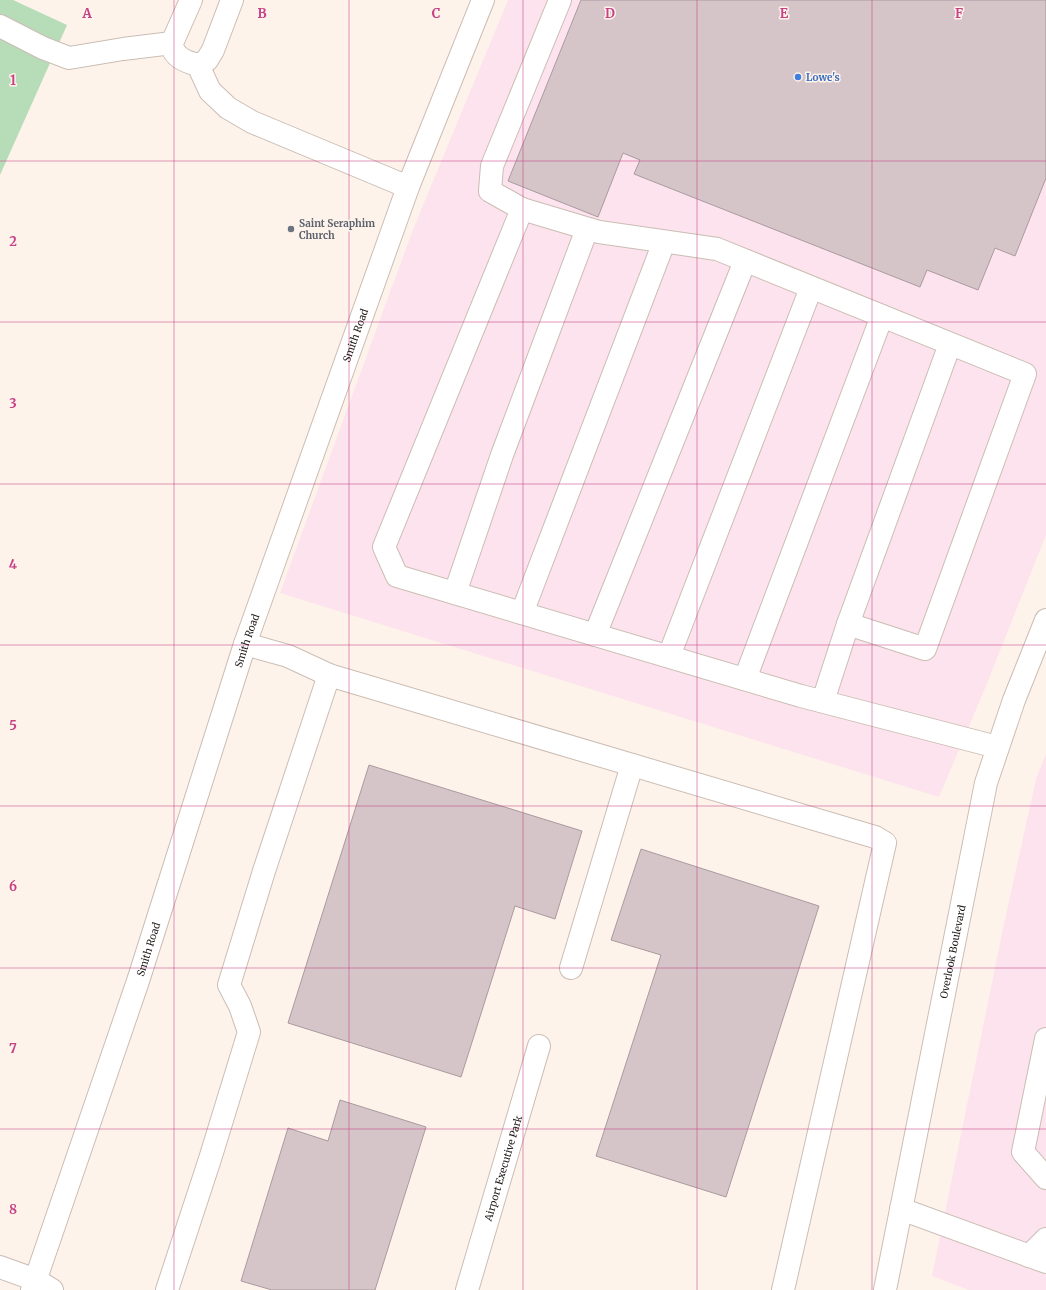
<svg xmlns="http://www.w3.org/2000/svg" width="1046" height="1290" font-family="Merriweather,serif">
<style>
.commercial{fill:#fce3ed}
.green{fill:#b6dcb8}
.building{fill:#d5c4c8;stroke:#aa9a9f}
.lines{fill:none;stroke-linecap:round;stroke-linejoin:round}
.minor-casing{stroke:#cbbdb4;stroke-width:24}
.minor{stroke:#fff;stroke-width:22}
.grid{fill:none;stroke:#c64185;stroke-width:1;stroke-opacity:0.55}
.shop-dot{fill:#3f7fe0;stroke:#fef3eb;stroke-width:1.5}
.worship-dot{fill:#6b7280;stroke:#fef3eb;stroke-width:1.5}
.labels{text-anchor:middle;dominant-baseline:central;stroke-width:3;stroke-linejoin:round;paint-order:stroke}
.shop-label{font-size:10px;font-weight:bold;fill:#366cbe;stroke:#fef3eb;text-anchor:start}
.worship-label{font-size:10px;font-weight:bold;fill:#5b616d;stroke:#fef3eb;text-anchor:start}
.street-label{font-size:10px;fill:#201b18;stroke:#fef3eb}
.grid-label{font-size:13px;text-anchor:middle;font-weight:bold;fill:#c64185;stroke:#fef3eb;stroke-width:3;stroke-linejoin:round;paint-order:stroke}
</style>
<rect width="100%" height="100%" fill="#fef3eb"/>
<g class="commercial">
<path d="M 508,0 L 1046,0 L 1046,535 L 986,686 L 939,797 L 280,593 L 412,232 Z"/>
<path d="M 1046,754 L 1046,1290 L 969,1290 L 932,1276 L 1004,924 L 1036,779 Z"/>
</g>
<path class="green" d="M 0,0 L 13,0 L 67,25 L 0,175 Z"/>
<g class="building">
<path d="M 581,0 L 1046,0 L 1046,178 L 1015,256 L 995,248 L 978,290 L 927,270 L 920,287 L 634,174 L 640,160 L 623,153 L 598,217 L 508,181 Z"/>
<path d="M 369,765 L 582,831 L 555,919 L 515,906 L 461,1077 L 288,1023 Z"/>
<path d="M 641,849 L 819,906 L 726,1197 L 596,1156 L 661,955 L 611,940 Z"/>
<path d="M 340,1100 L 426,1127 L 375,1290 L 272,1290 L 241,1281 L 288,1128 L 328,1141 Z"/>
</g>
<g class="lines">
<g class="minor-casing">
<g id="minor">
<path d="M 191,0 L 172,43 C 172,57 186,62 198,65 L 210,91 L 228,108 L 252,122 L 408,187"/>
<path d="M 0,26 L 43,48 L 69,58 L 123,49 L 172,43"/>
<path d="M 198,65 L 207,60 L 213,50 L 232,0"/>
<path d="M 522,209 L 490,191 L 492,166 L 560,0"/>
<path d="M 455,593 L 502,455 L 587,229"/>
<path d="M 522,613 L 664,242"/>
<path d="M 848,624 L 950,344"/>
<path d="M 595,635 L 745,261"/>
<path d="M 245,644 L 288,656 L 329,675"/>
<path d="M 669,656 L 811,288"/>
<path d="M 745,679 L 882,316"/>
<path d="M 823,701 L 848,624 L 925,649 L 1025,374 L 717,249 L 599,232 L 522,209 L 384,547 L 397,576 L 801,696 L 997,747"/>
<path d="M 571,968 L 632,765"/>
<path d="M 1046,1039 L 1023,1152 L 1046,1178"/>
<path d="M 901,1209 L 1046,1262"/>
<path d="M 1029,1256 L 1046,1239"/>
<path d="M 0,1267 L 36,1280 L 52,1290"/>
<path id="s1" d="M 32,1290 L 138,981 L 245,644 L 408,187 L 483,0"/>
<path d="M 167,1290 L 210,1159 L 249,1032 L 240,1006 L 229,985 L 264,871 L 329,675 L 875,837 L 885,843 L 783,1290"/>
<path id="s2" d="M 467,1290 L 539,1046"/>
<path id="s3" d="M 885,1290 L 986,783 L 1014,700 L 1046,620"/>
</g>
</g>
<use href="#minor" class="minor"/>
</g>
<path class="grid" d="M 174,0 L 174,1290M 349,0 L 349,1290M 523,0 L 523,1290M 697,0 L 697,1290M 872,0 L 872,1290M 0,161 L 1046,161M 0,322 L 1046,322M 0,484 L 1046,484M 0,645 L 1046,645M 0,806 L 1046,806M 0,968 L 1046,968M 0,1129 L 1046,1129"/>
<circle class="shop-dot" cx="798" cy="77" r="4"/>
<circle class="worship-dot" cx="291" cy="229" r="4"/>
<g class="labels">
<g class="shop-label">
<text x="806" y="77">Lowe's</text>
</g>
<g class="worship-label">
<text x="299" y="223">Saint Seraphim<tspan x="299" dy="12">Church</tspan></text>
</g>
<g class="street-label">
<text stroke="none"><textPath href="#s1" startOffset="1008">Smith Road</textPath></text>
<text stroke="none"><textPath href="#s1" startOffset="684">Smith Road</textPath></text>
<text stroke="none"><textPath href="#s1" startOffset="360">Smith Road</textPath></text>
<text stroke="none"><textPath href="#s3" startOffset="345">Overlook Boulevard</textPath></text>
<text stroke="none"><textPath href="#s2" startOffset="127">Airport Executive Park</textPath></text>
</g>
</g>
<g class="grid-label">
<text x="87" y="18">A</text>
<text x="262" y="18">B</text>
<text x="436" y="18">C</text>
<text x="610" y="18">D</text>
<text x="784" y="18">E</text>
<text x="959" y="18">F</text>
<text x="13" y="85">1</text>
<text x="13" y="246">2</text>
<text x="13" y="408">3</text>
<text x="13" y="569">4</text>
<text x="13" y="730">5</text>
<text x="13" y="891">6</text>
<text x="13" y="1053">7</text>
<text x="13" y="1214">8</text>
</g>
</svg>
